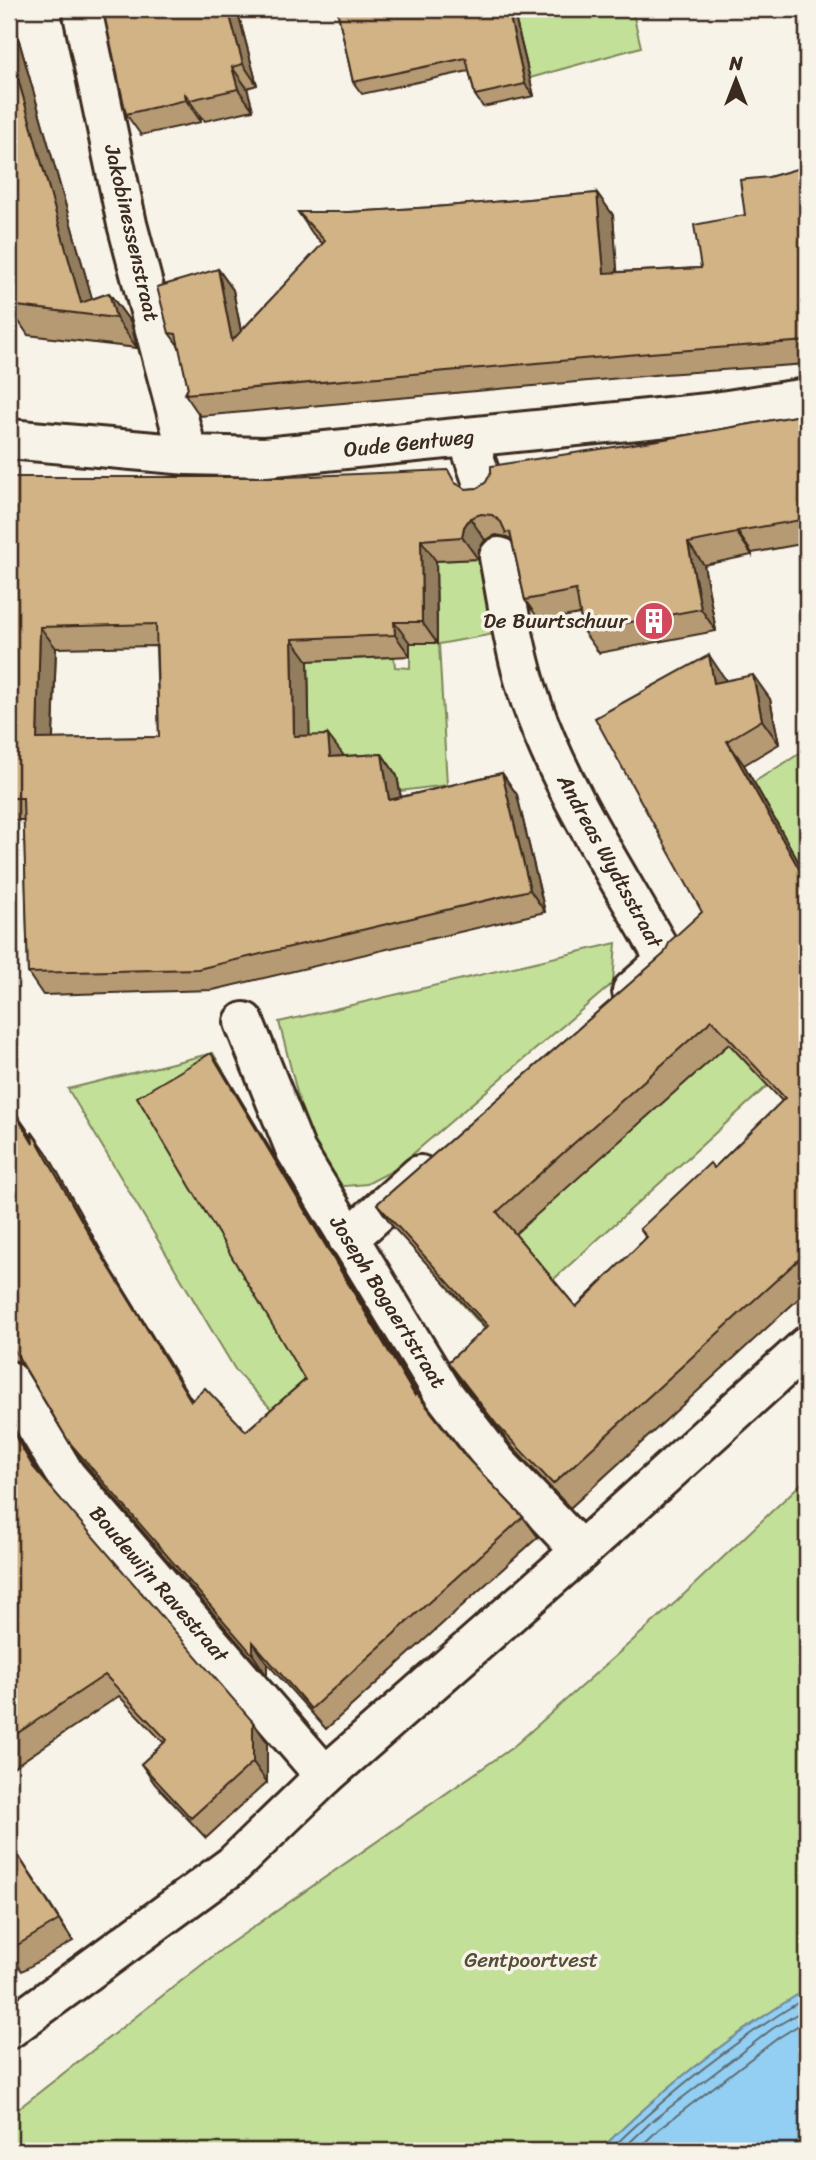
<svg xmlns="http://www.w3.org/2000/svg" width="816" height="2160" font-family="Sriracha,sans-serif">
<style>
.green{fill:#c2e098;stroke:#7e855b;stroke-width:2}
.water{fill:#93cff3;stroke:#708d9e;stroke-width:2}
.lines{fill:none;stroke-linecap:round;stroke-linejoin:round}
.shore{stroke:#5e6c73;stroke-width:2}
.minor-casing{stroke:#3b2a1e;stroke-width:44}
.minor{stroke:#f7f3e8;stroke-width:38}
.wall{fill:#b59a73;stroke:#3b2a1e;stroke-width:2;fill-rule:evenodd}
.shaded-wall{fill:#937d5e;stroke:#3b2a1e;stroke-width:2}
.building{fill:#d2b386;stroke:#3b2a1e;stroke-width:2;fill-rule:evenodd}
.labels{text-anchor:middle;dominant-baseline:central;stroke-width:7;stroke-linejoin:round;paint-order:stroke}
.street-label{font-size:21px;fill:#3b2a1e;stroke:#f7f3e8}
.poi-label{font-size:21px;fill:#3b2a1e;stroke:#f7f3e8;text-anchor:end}
.park-label{font-size:21px;fill:#564e36;stroke:#f7f3e8}
</style>
<rect width="100%" height="100%" fill="#f7f3e8"/>
<filter id="ink" filterUnits="userSpaceOnUse"><feTurbulence type="fractalNoise" baseFrequency=".0143" numOctaves="2"/><feDisplacementMap in="SourceGraphic" scale="14" xChannelSelector="R" yChannelSelector="G"/><feConvolveMatrix kernelMatrix="1 2 1 2 8 2 1 2 1" color-interpolation-filters="sRGB"/></filter>
<g filter="url(#ink)">
<g class="green">
<path d="M 513,9 L 632,9 L 641,47 L 530,78 Z"/>
<path d="M 479,559 L 494,634 L 439,644 L 447,785 L 400,791 L 310,757 L 307,623 L 350,659 L 394,657 L 395,667 L 410,668 L 410,643 L 437,643 L 436,561 Z"/>
<path d="M 807,749 L 807,877 L 754,782 Z"/>
<path d="M 616,943 L 613,983 L 394,1170 L 367,1184 L 334,1187 L 308,1135 L 279,1022 Z"/>
<path d="M 807,974 L 807,1050 L 491,1336 L 450,1290 Z"/>
<path d="M 213,1053 L 225,1074 L 152,1118 L 304,1333 L 332,1475 L 236,1371 L 68,1089 Z"/>
<path d="M 807,1478 L 807,1989 C 732,2034 661,2090 599,2151 L 9,2151 L 9,2116 L 222,1949 L 513,1747 L 677,1601 Z"/>
</g>
<path class="water" d="M 807,1989 L 807,2151 L 599,2151 C 661,2090 732,2034 807,1989 Z"/>
<g class="lines">
<g class="shore">
<path d="M 609,2151 C 668,2093 736,2040 807,1997"/>
<path d="M 621,2151 L 652,2121 L 772,2029 L 807,2008"/>
<path d="M 636,2151 L 659,2129 L 778,2038 L 807,2020"/>
</g>
<g class="minor-casing">
<g id="minor">
<path d="M 82,9 L 127,224 L 188,455"/>
<path d="M 467,437 L 485,489"/>
<path d="M 9,439 L 188,455 L 265,457 L 708,413 L 807,398"/>
<path d="M 499,557 C 508,605 515,655 531,702 C 563,794 619,876 666,961 L 632,991"/>
<path d="M 244,1022 L 296,1151 L 443,1393 L 497,1463 L 581,1551"/>
<path d="M 348,1239 L 420,1175"/>
<path d="M 9,1381 L 66,1476 L 325,1776"/>
<path d="M 9,2029 L 233,1865 L 325,1776 L 581,1551 L 807,1346"/>
</g>
</g>
<use href="#minor" class="minor"/>
</g>
<g class="wall">
<path d="M 9,9 L 10,9 L 92,299 L 109,293 L 131,323 L 137,348 L 28,335 L 9,307 Z"/>
<path d="M 103,9 L 237,9 L 257,85 L 247,88 L 253,110 L 205,121 L 200,116 L 201,122 L 141,135 L 126,114 Z"/>
<path d="M 337,9 L 513,9 L 534,96 L 483,107 L 475,95 L 469,71 L 362,94 L 353,82 Z"/>
<path d="M 807,166 L 807,364 L 665,374 L 200,416 L 185,394 L 188,388 L 180,348 L 169,333 L 218,269 L 233,290 L 241,331 L 323,244 L 313,234 L 298,212 L 349,212 L 435,207 L 597,193 L 613,215 L 617,272 L 701,268 L 745,215 L 769,177 Z"/>
<path d="M 807,414 L 807,543 L 752,553 L 752,555 L 704,565 L 716,631 L 599,653 L 583,631 L 580,614 L 540,621 L 525,600 L 512,541 L 507,537 L 496,535 L 485,540 L 479,549 L 478,559 L 436,561 L 437,643 L 410,643 L 410,656 L 308,661 L 309,735 L 344,756 L 382,754 L 397,776 L 401,797 L 502,773 L 517,795 L 545,912 L 213,990 L 43,995 L 28,973 L 24,820 L 9,820 L 9,477 L 458,485 L 466,489 L 478,488 L 665,439 ZM 156,646 L 159,737 L 53,739 L 56,648 Z"/>
<path d="M 725,679 L 726,681 L 770,699 L 779,744 L 744,765 L 807,877 L 807,1291 L 570,1508 L 514,1449 L 465,1386 L 448,1362 L 486,1328 L 394,1228 L 377,1204 L 664,954 L 702,912 ZM 729,1044 L 782,1101 L 714,1168 L 640,1229 L 646,1238 L 576,1307 L 515,1234 Z"/>
<path d="M 225,1074 L 417,1394 L 465,1456 L 523,1517 L 538,1537 L 326,1729 L 267,1663 L 267,1676 L 84,1463 L 69,1442 L 23,1365 L 19,1362 L 9,1359 L 9,1103 L 26,1128 L 33,1139 L 32,1132 L 47,1153 L 107,1262 L 192,1400 L 246,1431 L 305,1380 Z"/>
<path d="M 9,1423 L 40,1475 L 267,1742 L 267,1782 L 206,1838 L 155,1784 L 141,1764 L 164,1743 L 119,1696 L 9,1770 Z"/>
<path d="M 19,1857 L 73,1941 L 22,1971 L 14,1959 L 9,1962 L 9,1861 L 10,1863 Z"/>
</g>
<g class="shaded-wall">
<path d="M 9,9 L 10,9 L 97,316 L 81,303 L 9,47 Z"/>
<path d="M 228,9 L 237,9 L 257,85 L 243,64 Z"/>
<path d="M 508,9 L 513,9 L 534,96 L 525,84 Z"/>
<path d="M 232,67 L 247,88 L 253,110 L 238,89 Z"/>
<path d="M 185,94 L 200,116 L 201,122 L 186,100 Z"/>
<path d="M 597,193 L 613,215 L 619,294 L 604,273 Z"/>
<path d="M 218,269 L 233,290 L 247,363 L 232,341 Z"/>
<path d="M 109,293 L 131,323 L 137,348 L 116,318 Z"/>
<path d="M 470,518 L 485,540 L 479,549 L 478,559 L 462,537 L 464,527 Z"/>
<path d="M 737,531 L 752,553 L 752,555 L 737,533 Z"/>
<path d="M 421,540 L 436,561 L 437,643 L 422,622 Z"/>
<path d="M 688,543 L 704,565 L 716,631 L 701,609 Z"/>
<path d="M 394,622 L 410,643 L 410,656 L 395,635 Z"/>
<path d="M 40,627 L 56,648 L 52,760 L 37,739 Z"/>
<path d="M 292,639 L 308,661 L 310,757 L 294,736 Z"/>
<path d="M 709,655 L 725,679 L 731,707 L 714,683 Z"/>
<path d="M 753,675 L 770,699 L 779,744 L 762,720 Z"/>
<path d="M 328,735 L 344,756 L 330,757 Z"/>
<path d="M 727,741 L 744,765 L 807,877 L 807,883 Z"/>
<path d="M 382,754 L 397,776 L 405,822 L 389,800 Z"/>
<path d="M 502,773 L 517,795 L 545,912 L 530,890 Z"/>
<path d="M 211,1053 L 225,1074 L 430,1417 L 415,1396 Z"/>
<path d="M 11,1107 L 26,1128 L 47,1165 L 33,1144 Z"/>
<path d="M 32,1132 L 47,1153 L 107,1262 L 205,1422 L 191,1401 L 93,1241 Z"/>
<path d="M 9,1423 L 47,1487 L 33,1467 L 9,1426 Z"/>
<path d="M 253,1642 L 267,1663 L 267,1676 L 253,1655 Z"/>
<path d="M 253,1722 L 267,1742 L 267,1782 L 253,1762 Z"/>
<path d="M 19,1857 L 33,1878 L 73,1941 L 59,1920 Z"/>
</g>
<g class="building">
<path d="M 103,9 L 228,9 L 243,64 L 232,67 L 238,89 L 190,100 L 185,94 L 186,100 L 126,114 Z"/>
<path d="M 337,9 L 508,9 L 525,84 L 475,95 L 466,58 L 353,82 Z"/>
<path d="M 9,47 L 81,303 L 109,293 L 116,318 L 9,305 Z"/>
<path d="M 807,166 L 807,341 L 650,353 L 185,394 L 188,388 L 176,334 L 169,333 L 157,287 L 218,269 L 232,341 L 325,241 L 298,212 L 349,212 L 435,207 L 597,193 L 604,273 L 701,268 L 694,225 L 745,215 L 740,180 L 769,177 Z"/>
<path d="M 807,414 L 807,519 L 737,531 L 737,533 L 688,543 L 701,609 L 583,631 L 576,590 L 525,600 L 510,532 L 506,533 L 501,522 L 492,515 L 481,514 L 470,518 L 464,527 L 462,537 L 421,540 L 422,622 L 394,622 L 395,635 L 292,639 L 294,736 L 328,735 L 330,757 L 382,754 L 389,800 L 502,773 L 530,890 L 198,969 L 28,973 L 23,798 L 9,798 L 9,477 L 287,477 L 448,470 L 455,483 L 466,489 L 478,488 L 486,482 L 491,472 L 491,466 L 665,439 ZM 156,624 L 159,737 L 37,739 L 40,627 Z"/>
<path d="M 709,655 L 714,683 L 753,675 L 762,720 L 727,741 L 807,883 L 807,1252 L 553,1484 L 497,1425 L 448,1362 L 488,1326 L 377,1204 L 664,954 L 670,941 L 702,912 L 595,718 ZM 712,1020 L 785,1098 L 714,1168 L 710,1163 L 640,1229 L 647,1237 L 576,1307 L 497,1212 Z"/>
<path d="M 211,1053 L 415,1396 L 417,1394 L 465,1456 L 523,1517 L 311,1709 L 253,1642 L 253,1655 L 69,1442 L 13,1348 L 9,1345 L 9,1103 L 33,1144 L 32,1132 L 93,1241 L 191,1401 L 205,1388 L 246,1431 L 305,1380 L 137,1097 Z"/>
<path d="M 9,1426 L 33,1467 L 253,1722 L 253,1762 L 191,1818 L 141,1764 L 167,1740 L 105,1675 L 9,1739 Z"/>
<path d="M 19,1857 L 59,1920 L 9,1950 L 9,1863 L 10,1864 Z"/>
</g>
</g>
<defs>
<g id="building-disc" transform="scale(2.0125)"><circle r="9.5" fill="#d1495b" stroke="#f7f3e8"/><path d="M-4-6H4V6H1V3H-1V6H-4ZM-2.5-4.3h1.7v1.8h-1.7ZM.8-4.3h1.7v1.8H.8ZM-2.5-1h1.7V.8h-1.7ZM.8-1h1.7V.8H.8Z" fill="#fff"/></g>
</defs>
<g fill-rule="evenodd">
<use href="#building-disc" x="654" y="621"/>
</g>
<g class="labels">
<g class="street-label">
<text transform="translate(132 233) rotate(77)">Jakobinessenstraat</text>
<text transform="translate(409 443) rotate(-6)">Oude Gentweg</text>
<text transform="translate(610 861) rotate(61)">Andreas Wydtsstraat</text>
<text transform="translate(388 1302) rotate(58)">Joseph Bogaertstraat</text>
<text transform="translate(159 1584) rotate(49)">Boudewijn Ravestraat</text>
</g>
<g class="poi-label">
<text x="627" y="621">De Buurtschuur</text>
</g>
<g class="park-label">
<text x="531" y="1960">Gentpoortvest</text>
</g>
</g>
<rect width="816" height="2160" fill="none" stroke="#f7f3e8" stroke-width="35"/>
<rect x="18" y="18" width="781" height="2125" fill="none" stroke="#3b2a1e" stroke-width="2.5" filter="url(#ink)"/>
<g transform="translate(736 80)" stroke="#f7f3e8" stroke-width="5" paint-order="stroke">
<path d="M0-5L12 26L0 18L-12 26Z" fill="#3b2a1e"/>
<text y="-10" font-size="19" font-weight="bold" text-anchor="middle" fill="#3b2a1e">N</text>
</g>
</svg>
